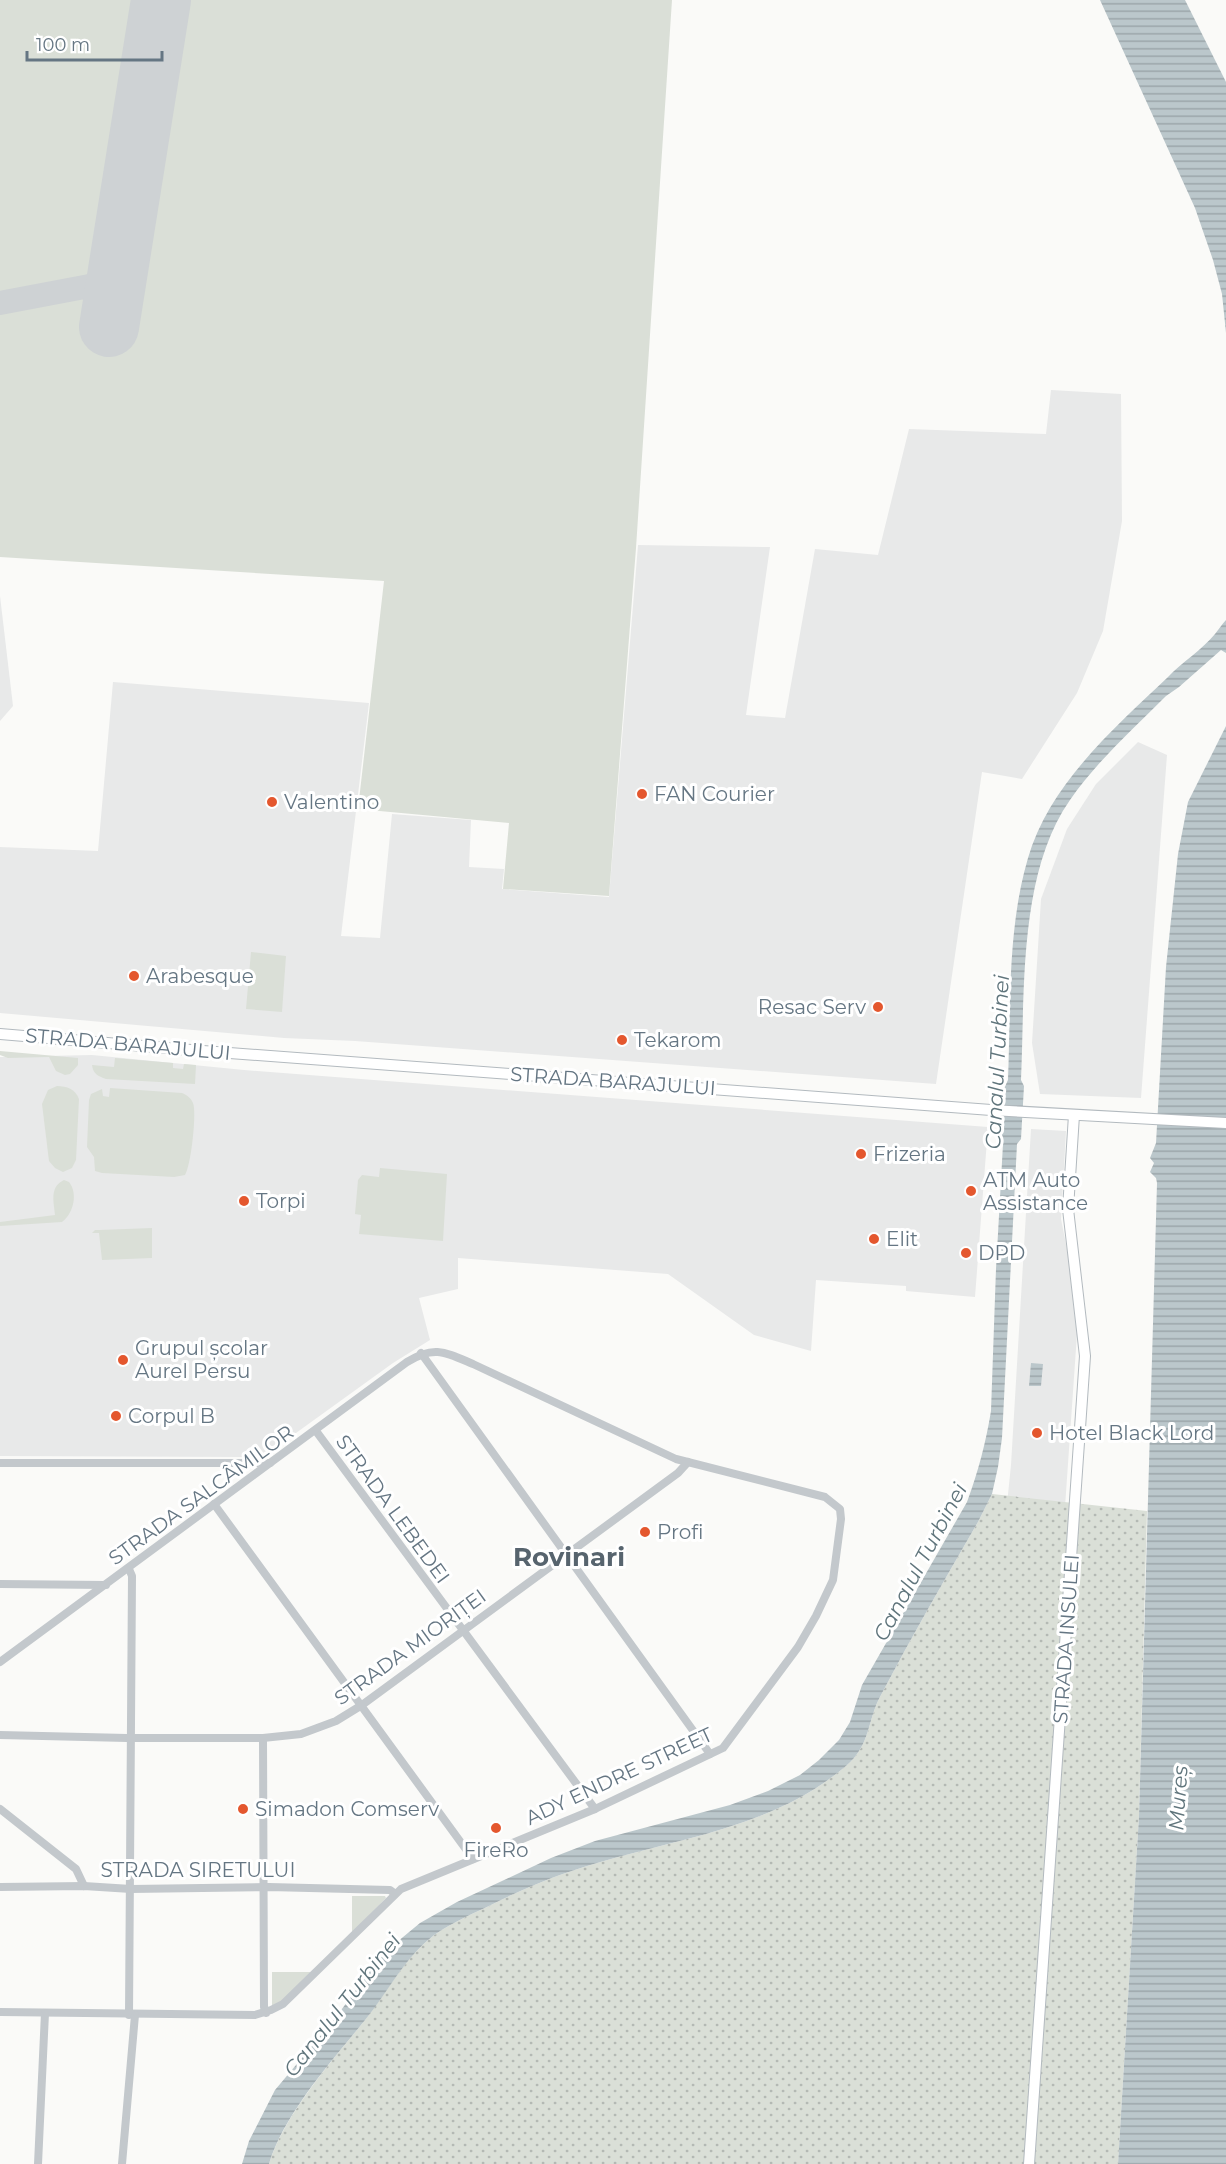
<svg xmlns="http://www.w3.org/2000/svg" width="1226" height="2164" font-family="Montserrat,sans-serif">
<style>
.built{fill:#e8e9e9}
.grass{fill:#dadfd7}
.park{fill:url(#park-dots)}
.water{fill:url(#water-rules)}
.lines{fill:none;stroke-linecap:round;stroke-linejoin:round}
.taxiway{stroke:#ced2d4;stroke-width:24}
.runway{stroke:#ced2d4;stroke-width:60}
.secondary-casing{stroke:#b3babf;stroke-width:12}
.street{stroke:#c3c8cc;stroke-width:8}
.secondary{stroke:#fff;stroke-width:10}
.poi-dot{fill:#e4572e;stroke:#fff;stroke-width:2}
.labels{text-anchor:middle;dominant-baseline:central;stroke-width:6;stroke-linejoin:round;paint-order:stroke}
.poi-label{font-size:20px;fill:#657683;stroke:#fff;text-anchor:start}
.street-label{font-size:20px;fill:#657683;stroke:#fff}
.water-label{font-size:21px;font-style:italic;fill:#60757c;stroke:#fff}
.district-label{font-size:26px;font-weight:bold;fill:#57646e;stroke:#fff}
</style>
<defs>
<pattern id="park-dots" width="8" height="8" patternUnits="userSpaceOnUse" patternTransform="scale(1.5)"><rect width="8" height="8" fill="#dadfd7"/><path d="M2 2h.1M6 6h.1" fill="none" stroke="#b4b9b4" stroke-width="1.8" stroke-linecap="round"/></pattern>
<pattern id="water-rules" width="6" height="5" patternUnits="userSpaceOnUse" patternTransform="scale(1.5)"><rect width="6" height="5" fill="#bbc7cb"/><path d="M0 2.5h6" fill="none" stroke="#9ca6aa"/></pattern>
</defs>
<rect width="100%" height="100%" fill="#fafaf8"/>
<g class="built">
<path d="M 1051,390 L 1121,394 L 1122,521 L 1103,631 L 1077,693 L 1022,779 L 982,772 L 936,1084 L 355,1041 L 284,1038 L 0,1013 L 0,847 L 98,851 L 113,682 L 369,703 L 341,936 L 380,938 L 392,814 L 471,820 L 469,867 L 504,869 L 502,889 L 609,897 L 638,545 L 770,547 L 746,715 L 785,718 L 815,549 L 878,555 L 909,429 L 1046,434 Z"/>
<path d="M 0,596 L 13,706 L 0,721 Z"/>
<path d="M 1138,742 L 1167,755 L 1141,1098 L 1040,1094 L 1032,1043 L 1041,899 L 1067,829 L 1096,784 Z"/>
<path d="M 92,1055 L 244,1070 L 988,1127 L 975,1297 L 906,1291 L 906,1286 L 816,1280 L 811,1351 L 754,1335 L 668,1274 L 458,1258 L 458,1289 L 419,1298 L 430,1340 L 393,1363 L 271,1451 L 243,1457 L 0,1456 L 0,1057 Z"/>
<path d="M 1031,1129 L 1066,1131 L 1061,1219 L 1068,1254 L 1077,1334 L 1065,1507 L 1007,1504 L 1011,1465 Z"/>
</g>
<g class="grass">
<path d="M 0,0 L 672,0 L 636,548 L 609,896 L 503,889 L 509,823 L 358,809 L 384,581 L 0,557 Z"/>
<path d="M 251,952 L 286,956 L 282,1012 L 246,1009 Z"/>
<path d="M 0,1051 L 78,1058 L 78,1065 L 70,1074 L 65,1075 L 56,1071 L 49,1057 L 8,1058 L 0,1055 Z"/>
<path d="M 115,1058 L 173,1063 L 173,1068 L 183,1069 L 184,1064 L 196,1065 L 195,1084 L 106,1079 C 98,1076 93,1074 92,1065 L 114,1067 Z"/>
<path d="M 57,1086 C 67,1086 75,1089 79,1099 L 76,1160 L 72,1168 L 63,1172 L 55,1168 L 49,1161 L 42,1104 L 48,1090 Z"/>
<path d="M 110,1088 L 182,1093 C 187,1095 191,1098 193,1103 C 197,1112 191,1166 185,1175 L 174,1177 L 102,1173 L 95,1171 L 94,1157 L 87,1147 L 89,1100 L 91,1094 L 102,1089 L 103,1096 L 109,1097 Z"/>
<path d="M 380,1168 L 447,1174 L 443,1241 L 359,1234 L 361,1215 L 355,1214 L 358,1180 L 362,1175 L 379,1177 Z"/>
<path d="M 64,1180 L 69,1182 C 78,1193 74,1213 62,1222 L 0,1226 L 0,1222 L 55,1215 C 54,1202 49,1187 64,1180 Z"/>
<path d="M 152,1228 L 152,1258 L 102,1260 L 99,1233 L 92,1233 L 95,1230 L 99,1230 Z"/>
<path d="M 352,1896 L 385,1896 L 386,1898 L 352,1933 Z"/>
<path d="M 272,1972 L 314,1972 L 280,2003 L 272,2006 Z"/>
</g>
<path class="park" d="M 992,1494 L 1147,1511 L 1139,1816 L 1118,2164 L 269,2164 C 283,2117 330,2063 361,2025 C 384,1997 400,1965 427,1941 C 444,1926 468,1916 489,1906 C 524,1888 559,1874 597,1863 C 684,1837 774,1827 846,1766 C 871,1745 867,1720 881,1695 C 912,1636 945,1579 978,1522 Z"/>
<g class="water">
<path d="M 1100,0 L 1185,0 L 1226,82 L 1226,333 L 1222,294 L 1213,260 L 1195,208 Z"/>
<path d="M 1226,620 L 1226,653 L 1221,650 L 1179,687 L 1166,696 C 1133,729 1097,761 1070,800 C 1018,874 1025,993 1021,1080 L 1024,1086 L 1021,1139 L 1017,1144 L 1002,1438 L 998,1467 L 992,1494 L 978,1522 C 945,1579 912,1636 881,1695 C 867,1720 871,1745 846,1766 C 774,1827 684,1837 597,1863 C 559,1874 524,1888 489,1906 C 468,1916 444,1926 427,1941 C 400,1965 385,1997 361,2025 C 330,2063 283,2116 269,2164 L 242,2164 L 249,2141 L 275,2090 L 333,2021 L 376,1963 L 391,1947 L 420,1923 L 457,1902 L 551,1858 L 595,1841 L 730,1805 L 768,1791 L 800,1775 L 819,1760 L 839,1740 L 850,1722 L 862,1685 L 967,1502 C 978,1472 986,1442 991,1411 L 996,1269 L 1003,1144 L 1001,1138 C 1001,1120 999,1096 1008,1080 C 1011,1007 1007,929 1028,858 C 1049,785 1114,728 1168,677 C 1182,662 1202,650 1215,634 C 1219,629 1222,624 1226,620 Z"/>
<path d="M 1226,726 L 1226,2164 L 1118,2164 L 1139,1816 L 1157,1183 L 1156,1178 L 1150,1172 L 1154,1163 L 1150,1158 L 1156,1143 L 1166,967 L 1178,854 L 1188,802 Z"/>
<path d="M 1031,1363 L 1043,1364 L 1041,1386 L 1029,1386 Z"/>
</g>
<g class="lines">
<path class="taxiway" d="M 0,303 L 116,281"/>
<path class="runway" d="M 109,327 L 161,0"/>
<g class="secondary-casing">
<g id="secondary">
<path d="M 0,1034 L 203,1051 L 991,1110 L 1226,1123"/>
<path d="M 1029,2164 L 1085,1356 L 1068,1209 L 1074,1115"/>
</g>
</g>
<g class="street">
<path d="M 421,1353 L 710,1754"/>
<path d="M 316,1431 L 595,1809"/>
<path d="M 0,1463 L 270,1463"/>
<path d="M 214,1504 L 473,1859"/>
<path d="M 129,1569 L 132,1576 L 129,2015"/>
<path d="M 0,1584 L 106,1585"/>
<path d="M 0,1662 L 407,1362 C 434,1345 445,1352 473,1364 L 676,1459 L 825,1497 L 840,1509 L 841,1519 L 833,1580 L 816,1616 L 798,1647 L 723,1748 L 595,1809 L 401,1889 L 283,2004 L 271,2010 L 255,2015 L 0,2012"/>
<path d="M 0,1735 L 127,1738 L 263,1738 L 301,1734 L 336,1721 L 362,1705 L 678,1473 L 688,1462"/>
<path d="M 263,1738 L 264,2007 L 266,2013"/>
<path d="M 0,1809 L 76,1869 L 84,1886"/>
<path d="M 0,1887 L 84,1886 L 131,1889 L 269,1887 L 390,1890 L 394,1893"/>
<path d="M 38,2164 L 45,2013"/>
<path d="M 122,2164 L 135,2015"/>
</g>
<use href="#secondary" class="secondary"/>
</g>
<g class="poi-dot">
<circle cx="642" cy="794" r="6"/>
<circle cx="272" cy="802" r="6"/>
<circle cx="134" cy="976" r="6"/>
<circle cx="878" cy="1007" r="6"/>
<circle cx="622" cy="1040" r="6"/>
<circle cx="861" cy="1154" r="6"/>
<circle cx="971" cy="1191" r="6"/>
<circle cx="244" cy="1201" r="6"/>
<circle cx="874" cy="1239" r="6"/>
<circle cx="966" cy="1253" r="6"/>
<circle cx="123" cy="1360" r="6"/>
<circle cx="116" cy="1416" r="6"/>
<circle cx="1037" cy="1433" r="6"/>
<circle cx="645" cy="1532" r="6"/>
<circle cx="243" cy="1809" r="6"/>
<circle cx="496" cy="1828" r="6"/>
</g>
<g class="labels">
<g class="poi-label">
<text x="654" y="794">FAN Courier</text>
<text x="284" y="802">Valentino</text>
<text x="146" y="976">Arabesque</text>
<text x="866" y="1007" text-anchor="end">Resac Serv</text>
<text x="634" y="1040">Tekarom</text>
<text x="873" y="1154">Frizeria</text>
<text x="983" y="1180">ATM Auto<tspan x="983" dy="23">Assistance</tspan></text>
<text x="256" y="1201">Torpi</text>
<text x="886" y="1239">Elit</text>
<text x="978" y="1253">DPD</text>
<text x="135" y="1348">Grupul școlar<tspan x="135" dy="23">Aurel Persu</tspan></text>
<text x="128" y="1416">Corpul B</text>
<text x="1049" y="1433">Hotel Black Lord</text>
<text x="657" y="1532">Profi</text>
<text x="255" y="1809">Simadon Comserv</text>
<text x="496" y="1850" text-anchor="middle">FireRo</text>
</g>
<g class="street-label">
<text transform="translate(128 1044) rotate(5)">STRADA BARAJULUI</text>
<text transform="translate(613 1081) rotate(4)">STRADA BARAJULUI</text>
<text transform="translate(201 1495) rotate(-36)">STRADA SALCÂMILOR</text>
<text transform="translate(393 1509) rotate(54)">STRADA LEBEDEI</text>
<text transform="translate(1066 1639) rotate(-86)">STRADA INSULEI</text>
<text transform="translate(410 1647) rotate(-36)">STRADA MIORIȚEI</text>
<text transform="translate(619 1776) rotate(-25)">ADY ENDRE STREET</text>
<text x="198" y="1870">STRADA SIRETULUI</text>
</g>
<g class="water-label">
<text transform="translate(997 1062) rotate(-87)">Canalul Turbinei</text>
<text transform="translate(920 1562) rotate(-62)">Canalul Turbinei</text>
<text transform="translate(1178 1798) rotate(-86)">Mureș</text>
<text transform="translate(342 2005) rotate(-52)">Canalul Turbinei</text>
</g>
<g class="district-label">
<text x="569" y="1557">Rovinari</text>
</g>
</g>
<path d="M27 51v9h135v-9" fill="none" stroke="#657683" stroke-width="3"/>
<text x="36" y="51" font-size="18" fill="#657683" stroke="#ffffff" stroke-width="4.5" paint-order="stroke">100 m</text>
</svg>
